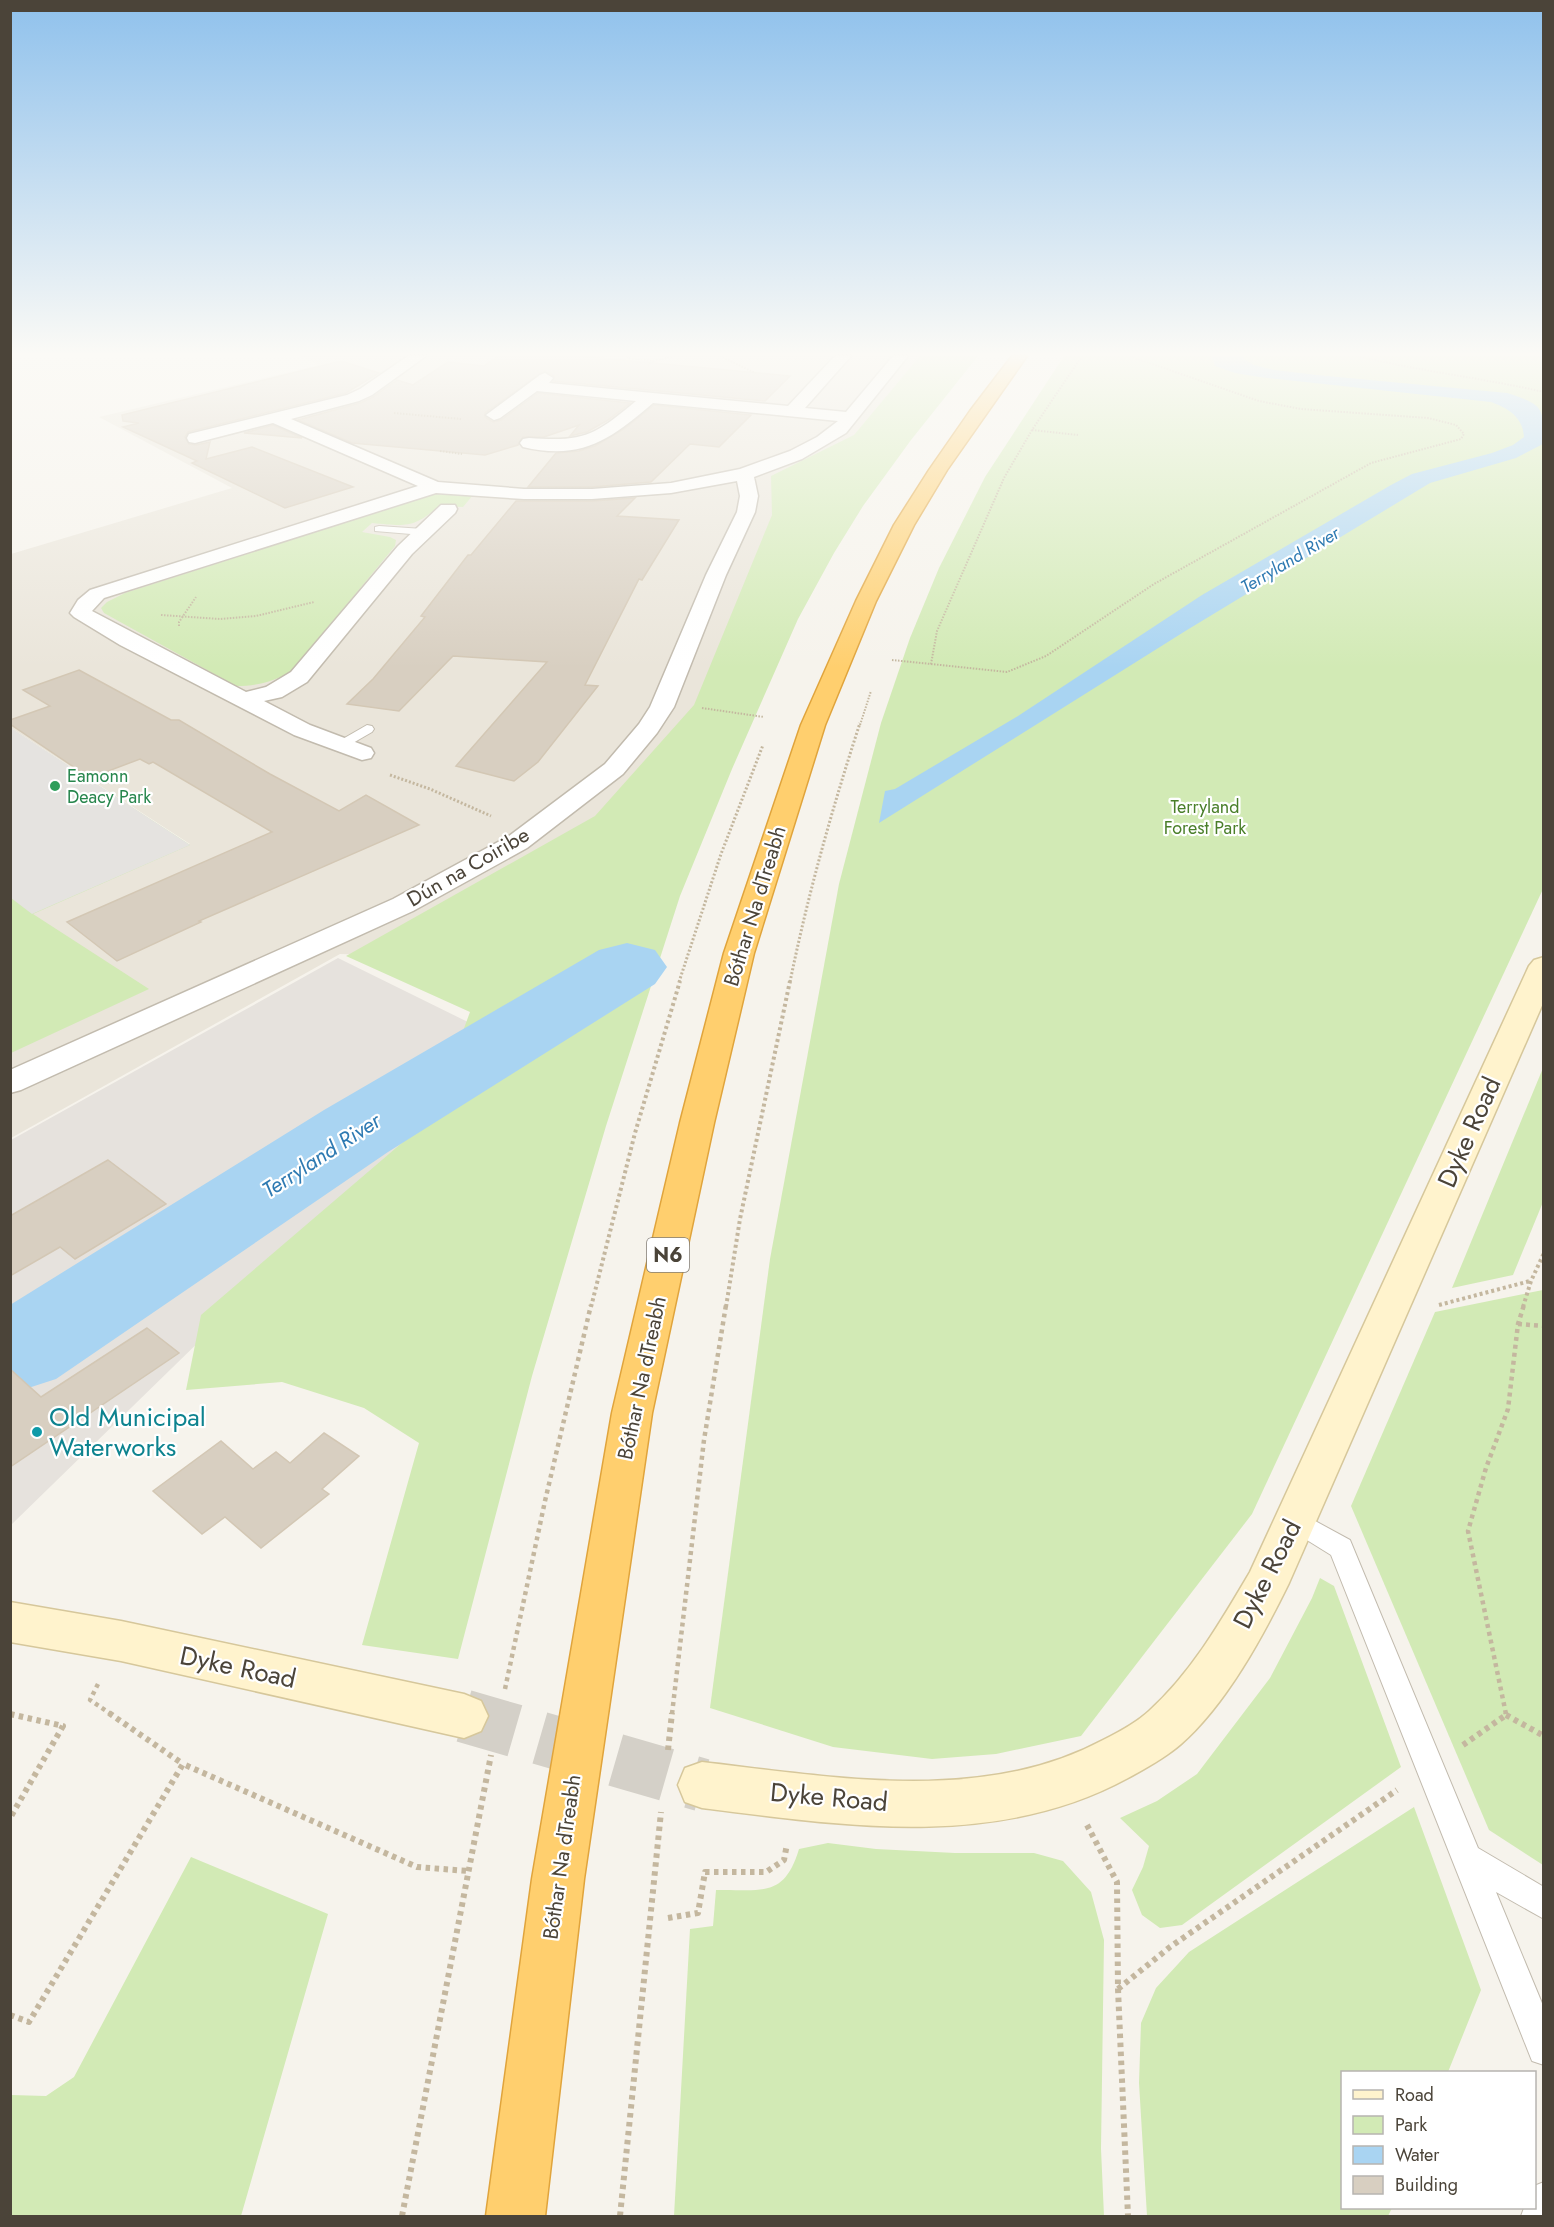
<svg xmlns="http://www.w3.org/2000/svg" width="1554" height="2227" font-family="Jost,sans-serif">
<style>
.residential{fill:#eae5da}
.industrial{fill:#e6e2dd}
.green{fill:#d2eab5}
.parking{fill:#e5e3e0}
.water{fill:#a9d4f2}
.lines{fill:none;stroke-linecap:round;stroke-linejoin:round}
.river{fill:#a9d4f2;fill-rule:evenodd}
.building{fill:#d8cfc1;stroke:#d3c7b4;stroke-width:1.5}
.secondary-tunnel{stroke:#d4d0c8;stroke-width:53;stroke-dasharray:53 26;stroke-linecap:butt}
.lane-casing{stroke:#c2bbae;stroke-width:2}
.street-casing{stroke:#c2bbae;stroke-width:3}
.secondary-casing{stroke:#d6c79b;stroke-width:3}
.highway-casing{stroke:#e0a43c;stroke-width:3}
.path-far4{stroke:#c4b79f;stroke-width:2;stroke-dasharray:1.5 1.5;stroke-linecap:butt}
.path-far3{stroke:#c4b79f;stroke-width:3;stroke-dasharray:2 2;stroke-linecap:butt}
.path-far2{stroke:#c4b79f;stroke-width:4;stroke-dasharray:3 3;stroke-linecap:butt}
.path-far1{stroke:#c4b79f;stroke-width:4.5;stroke-dasharray:4 4;stroke-linecap:butt}
.path{stroke:#c4b79f;stroke-width:6;stroke-dasharray:4.5 4.5;stroke-linecap:butt}
.lane{fill:#fff;fill-rule:evenodd}
.street{fill:#fff;fill-rule:evenodd}
.secondary{fill:#fff3cd;fill-rule:evenodd}
.highway{fill:#ffcf6e;fill-rule:evenodd}
.leisure-dot{fill:#2e9e5b;stroke:#fff;stroke-width:2}
.culture-dot{fill:#0f9aa8;stroke:#fff;stroke-width:2}
.labels{text-anchor:middle;dominant-baseline:central;stroke-width:4.5;stroke-linejoin:round;paint-order:stroke}
.far-water-label{font-size:18px;font-style:italic;fill:#2e7ab2;stroke:#fff}
.far-leisure-label{font-size:18px;fill:#27864d;stroke:#fff;text-anchor:start}
.far-park-label{font-size:18px;fill:#4a7f2a;stroke:#fff}
.shield{fill:#fff;stroke:#817c74;stroke-width:1.5}
.shield-label{font-size:20px;font-weight:bold;fill:#4b4439}
.street-label{font-size:21px;fill:#4b4439;stroke:#fff}
.water-label{font-size:22px;font-style:italic;fill:#2e7ab2;stroke:#fff}
.near-street-label{font-size:26px;fill:#4b4439;stroke:#fff}
.near-culture-label{font-size:26px;fill:#0d838f;stroke:#fff;text-anchor:start}
</style>
<rect width="100%" height="100%" fill="#f6f3ec"/>
<path class="residential" d="M 300,356 L 978,356 L 887,453 L 707,747 L 407,956 L 340,954 L 11,1138 L 11,923 L 190,844 L 11,728 L 11,554 L 232,488 L 99,417 L 319,365 Z"/>
<path class="industrial" d="M 338,958 L 478,1027 L 459,1102 L 252,1290 L 11,1525 L 11,1140 Z"/>
<g class="green">
<path d="M 920,356 L 978,356 L 911,440 L 863,506 L 834,553 L 798,619 L 732,769 L 680,896 L 606,1126 L 532,1376 L 458,1659 L 362,1645 L 419,1443 L 364,1408 L 282,1382 L 186,1390 L 201,1315 L 431,1118 L 470,1012 L 346,956 L 595,816 L 694,705 L 772,515 L 771,476 L 854,435 Z"/>
<path d="M 1064,356 L 1543,356 L 1543,889 L 1252,1514 L 1081,1736 L 996,1754 L 932,1759 L 833,1747 L 710,1708 L 770,1259 L 839,884 L 881,723 L 910,638 L 939,568 L 985,477 Z"/>
<path d="M 434,494 L 473,495 L 463,507 L 439,506 C 413,529 405,526 372,523 L 362,532 L 390,537 L 396,540 L 395,546 L 291,672 C 272,682 257,686 236,686 L 104,613 L 101,608 L 107,602 L 125,593 Z"/>
<path d="M 10,728 L 190,845 L 33,914 L 149,989 L 11,1053 Z"/>
<path d="M 1543,1068 L 1543,1202 L 1513,1275 L 1452,1288 Z"/>
<path d="M 1543,1290 L 1544,1290 L 1543,1865 L 1489,1830 L 1351,1506 L 1435,1312 Z"/>
<path d="M 1320,1578 L 1334,1586 L 1401,1767 L 1182,1925 L 1160,1928 L 1142,1915 L 1132,1890 L 1143,1867 L 1149,1846 L 1120,1818 L 1157,1801 L 1197,1774 L 1270,1678 L 1312,1598 Z"/>
<path d="M 1414,1807 L 1481,1990 L 1448,2072 L 1342,2072 L 1342,2208 L 1392,2208 L 1388,2216 L 1147,2216 L 1139,2083 L 1141,2023 L 1156,1988 L 1189,1952 Z"/>
<path d="M 828,1843 L 876,1849 L 955,1853 L 1034,1853 L 1063,1861 L 1091,1892 L 1104,1940 L 1101,2149 L 1104,2216 L 674,2216 L 690,1929 L 713,1926 L 716,1890 C 761,1889 784,1899 799,1849 Z"/>
<path d="M 191,1857 L 328,1914 L 241,2216 L 11,2216 L 11,2095 L 46,2096 L 74,2077 Z"/>
</g>
<path class="parking" d="M 10,728 L 11,728 L 190,845 L 32,914 L 11,898 Z"/>
<path class="water" d="M 1212,356 L 1244,356 L 1244,359 L 1254,365 L 1274,370 L 1317,375 L 1507,393 C 1544,405 1544,407 1543,444 L 1516,458 L 1430,483 L 1187,630 L 879,823 L 885,791 L 895,789 L 1018,716 L 1202,595 L 1391,485 L 1412,474 L 1492,453 L 1513,445 L 1524,437 C 1523,417 1508,408 1491,402 L 1259,377 L 1235,373 L 1215,366 Z"/>
<g class="lines">
<path class="river" d="M 627,943 L 655,950 L 667,967 L 655,984 L 388,1152 L 56,1379 L 19,1391 L 10,1388 L 10,1305 L 324,1110 L 599,950 Z"/>
</g>
<g class="building">
<path d="M 498,356 L 579,356 L 790,376 L 765,401 L 553,381 L 554,376 L 544,371 L 485,413 L 485,417 L 493,422 L 501,420 L 538,393 L 630,403 L 608,420 L 587,432 L 570,436 L 579,425 L 544,437 L 523,437 L 518,445 L 485,455 L 352,443 L 298,420 L 360,403 L 373,397 L 397,380 L 413,385 L 448,362 L 484,366 Z"/>
<path d="M 341,361 L 379,373 L 346,393 L 188,432 L 185,437 L 189,444 L 196,445 L 210,442 L 206,459 L 252,447 L 353,487 L 285,508 L 192,463 L 197,461 L 123,427 L 139,423 L 123,421 L 122,415 Z"/>
<path d="M 654,405 L 751,415 L 719,447 L 690,444 L 651,482 L 592,487 L 528,487 L 556,453 L 579,451 L 595,446 L 624,429 Z"/>
<path d="M 273,425 L 302,438 L 244,433 Z"/>
<path d="M 635,498 L 617,516 L 679,520 L 642,580 L 639,579 L 585,685 L 598,686 L 538,762 L 514,781 L 456,766 L 547,662 L 453,656 L 399,711 L 347,704 L 373,679 L 425,617 L 421,616 L 468,555 L 471,555 L 516,501 L 592,501 Z"/>
<path d="M 79,670 L 171,720 L 179,720 L 270,774 L 339,811 L 366,795 L 419,825 L 199,921 L 201,922 L 117,961 L 67,922 L 272,832 L 153,762 L 149,764 L 140,759 L 90,778 L 10,724 L 10,720 L 50,706 L 23,690 Z"/>
<path d="M 108,1160 L 166,1204 L 75,1259 L 60,1247 L 10,1276 L 10,1216 Z"/>
<path d="M 147,1328 L 179,1353 L 10,1467 L 10,1369 L 41,1397 Z"/>
<path d="M 324,1433 L 359,1456 L 322,1489 L 329,1494 L 261,1548 L 225,1517 L 202,1534 L 153,1491 L 221,1441 L 253,1469 L 276,1452 L 290,1463 Z"/>
</g>
<g class="lines">
<path class="secondary-tunnel" d="M 464,1716 L 702,1785"/>
<g class="lane-casing">
<g id="lane">
<path d="M 379,526 L 423,529 L 429,532 L 423,535 L 375,531 L 375,527 Z"/>
<path d="M 367,725 L 372,726 L 374,729 L 372,732 L 346,747 L 336,747 L 334,744 Z"/>
<path d="M 1295,1510 L 1350,1540 L 1478,1848 L 1544,1887 L 1544,1919 L 1496,1892 L 1544,2008 L 1544,2065 L 1532,2061 L 1331,1555 L 1286,1527 L 1282,1520 L 1286,1513 Z"/>
<path d="M 1544,2182 L 1544,2216 L 1521,2216 L 1524,2208 L 1534,2208 L 1534,2186 Z"/>
</g>
</g>
<g class="street-casing">
<path id="street" d="M 408,356 L 426,356 L 372,395 L 359,401 L 291,419 L 438,482 L 524,489 L 592,489 L 671,483 L 740,469 L 790,451 L 817,437 L 838,421 L 653,403 C 611,439 582,461 523,447 L 520,443 L 523,439 L 529,438 C 584,442 594,436 636,401 L 537,391 L 500,418 L 494,420 L 486,415 L 540,375 L 545,373 L 553,378 L 549,383 L 788,406 L 835,356 L 851,356 L 805,408 L 846,412 L 893,356 L 908,356 L 846,433 L 802,459 L 754,477 L 758,496 L 755,512 L 726,575 L 674,707 L 657,733 L 623,774 L 527,848 L 413,911 L 21,1090 L 10,1093 L 10,1070 L 393,899 L 509,836 L 605,764 L 639,724 L 650,707 L 706,575 L 737,512 L 740,496 L 737,481 L 671,493 L 592,499 L 524,499 L 436,493 L 104,598 L 92,611 L 246,692 L 266,687 L 291,672 L 398,546 L 441,505 L 455,505 L 457,509 L 455,513 L 412,554 L 307,682 L 282,697 L 264,701 L 310,725 L 371,748 L 374,753 L 371,758 L 362,760 L 294,735 L 120,645 L 74,617 L 70,613 L 78,600 L 90,590 L 418,486 L 273,423 L 195,443 L 189,442 L 187,438 L 189,434 L 347,395 L 360,389 Z"/>
</g>
<g class="secondary-casing">
<g id="secondary">
<path d="M 1544,957 L 1544,1001 L 1289,1583 C 1263,1636 1226,1705 1181,1744 C 1165,1758 1146,1768 1128,1778 C 996,1850 844,1826 702,1808 L 685,1802 L 678,1785 L 685,1768 L 702,1762 C 833,1777 982,1805 1103,1740 C 1119,1732 1136,1723 1149,1711 C 1192,1672 1221,1621 1250,1572 L 1529,966 L 1534,960 Z"/>
<path d="M 10,1602 L 121,1621 L 464,1694 L 481,1701 L 488,1716 L 481,1731 L 464,1738 L 121,1661 L 10,1642 Z"/>
</g>
</g>
<g class="highway-casing">
<path id="highway" d="M 1012,356 L 1027,356 L 947,470 L 914,525 L 876,601 L 825,725 L 754,953 L 714,1123 L 652,1413 L 584,1879 L 545,2216 L 486,2216 L 532,1879 L 612,1413 L 680,1123 L 724,953 L 801,725 L 856,601 L 894,525 L 929,470 L 970,411 Z"/>
</g>
<g class="path-far4">
<path d="M 628,356 L 628,358 L 653,361 L 648,365"/>
<path d="M 720,356 L 755,373"/>
<path d="M 1357,356 C 1419,371 1482,378 1544,392"/>
<path d="M 653,361 L 675,356"/>
<path d="M 394,413 L 461,419"/>
<path d="M 1032,430 L 1078,435"/>
<path d="M 440,451 L 462,454"/>
<path d="M 161,615 L 220,619 L 256,616 L 314,602"/>
<path d="M 179,626 L 179,622 L 196,597"/>
<path d="M 892,660 L 931,664 L 937,631 L 1004,478 L 1032,430 L 1082,356"/>
<path d="M 931,664 L 1007,672 L 1046,656 L 1154,584 L 1371,463 L 1461,439 L 1464,434 L 1456,425 L 1428,418 L 1301,409 L 1259,401 L 1129,356"/>
<path d="M 702,708 L 764,717"/>
<path d="M 860,725 L 871,691"/>
</g>
<g class="path-far3">
<path d="M 390,775 L 430,789 L 491,816"/>
<path d="M 679,982 L 721,854 L 763,745"/>
<path d="M 790,982 C 808,894 832,809 860,723"/>
</g>
<g class="path-far2">
<path d="M 1439,1305 L 1530,1281"/>
<path d="M 591,1307 L 635,1133 L 680,981"/>
<path d="M 726,1307 L 740,1219 L 790,981"/>
<path d="M 1523,1307 L 1531,1281 L 1544,1253"/>
</g>
<g class="path-far1">
<path d="M 1518,1324 L 1544,1326"/>
<path d="M 98,1684 L 90,1700 L 111,1714"/>
<path d="M 505,1689 L 545,1501 L 591,1305"/>
<path d="M 672,1714 L 704,1440 L 726,1305"/>
<path d="M 1506,1714 L 1468,1531 L 1486,1468 L 1508,1409 L 1518,1324 L 1524,1305"/>
</g>
<g class="path">
<path d="M 109,1713 L 183,1764"/>
<path d="M 10,1714 L 63,1726 L 10,1818"/>
<path d="M 1506,1715 L 1544,1736"/>
<path d="M 1463,1745 L 1506,1715 L 1506,1713"/>
<path d="M 668,1750 L 672,1713"/>
<path d="M 1087,1825 L 1117,1882 L 1118,1989 L 1128,2216"/>
<path d="M 668,1918 L 698,1913 L 705,1872 L 766,1872 L 784,1860 L 787,1844"/>
<path d="M 1118,1989 L 1170,1947 L 1397,1790"/>
<path d="M 10,2015 L 29,2022 L 183,1764 L 417,1867 L 468,1871"/>
<path d="M 402,2216 L 491,1755"/>
<path d="M 620,2216 L 661,1812"/>
</g>
<use href="#lane" class="lane"/>
<use href="#street" class="street"/>
<use href="#secondary" class="secondary"/>
<use href="#highway" class="highway"/>
</g>
<linearGradient id="sky" x2="0" y2="1"><stop stop-color="#8fc1ec"/><stop offset="0.53" stop-color="#fbfaf6"/><stop offset="1" stop-color="#fbfaf6" stop-opacity="0"/></linearGradient>
<rect width="1554" height="668" fill="url(#sky)"/>
<circle class="leisure-dot" cx="55" cy="786" r="6"/>
<circle class="culture-dot" cx="37" cy="1432" r="6"/>
<g class="labels">
<g class="far-water-label">
<text transform="translate(1290 560) rotate(-31)">Terryland River</text>
</g>
<g class="far-leisure-label">
<text x="67" y="776">Eamonn<tspan x="67" dy="21">Deacy Park</tspan></text>
</g>
<g class="far-park-label">
<text x="1205" y="807">Terryland<tspan x="1205" dy="21">Forest Park</tspan></text>
</g>
<rect class="shield" x="647" y="1238" width="42" height="34" rx="4.5"/>
<g class="shield-label">
<text x="668" y="1255">N6</text>
</g>
<g class="street-label">
<text transform="translate(468 867) rotate(-30)">Dún na Coiribe</text>
<text transform="translate(755 906) rotate(-73)">Bóthar Na dTreabh</text>
<text transform="translate(642 1378) rotate(-78)">Bóthar Na dTreabh</text>
<text transform="translate(562 1857) rotate(-82)">Bóthar Na dTreabh</text>
</g>
<g class="water-label">
<text transform="translate(321 1155) rotate(-33)">Terryland River</text>
</g>
<g class="near-street-label">
<text transform="translate(1469 1132) rotate(-66)">Dyke Road</text>
<text transform="translate(1267 1574) rotate(-63)">Dyke Road</text>
<text transform="translate(238 1667) rotate(12)">Dyke Road</text>
<text transform="translate(829 1797) rotate(5)">Dyke Road</text>
</g>
<g class="near-culture-label">
<text x="49" y="1417">Old Municipal<tspan x="49" dy="30">Waterworks</tspan></text>
</g>
</g>
<rect width="1554" height="2227" fill="none" stroke="#4b4439" stroke-width="24"/>
<rect x="1341" y="2071" width="195" height="138" fill="#ffffff" stroke="#b7b4b0" stroke-width="1.5"/>
<rect x="1353" y="2090" width="30" height="9" fill="#fff3cd" stroke="#b7b4b0" stroke-width="1.5"/>
<text x="1395" y="2101" font-size="18" fill="#4b4439">Road</text>
<rect x="1353" y="2116" width="30" height="18" fill="#d2eab5" stroke="#b7b4b0" stroke-width="1.5"/>
<text x="1395" y="2131" font-size="18" fill="#4b4439">Park</text>
<rect x="1353" y="2146" width="30" height="18" fill="#a9d4f2" stroke="#b7b4b0" stroke-width="1.5"/>
<text x="1395" y="2161" font-size="18" fill="#4b4439">Water</text>
<rect x="1353" y="2176" width="30" height="18" fill="#d8cfc1" stroke="#b7b4b0" stroke-width="1.5"/>
<text x="1395" y="2191" font-size="18" fill="#4b4439">Building</text>
</svg>
